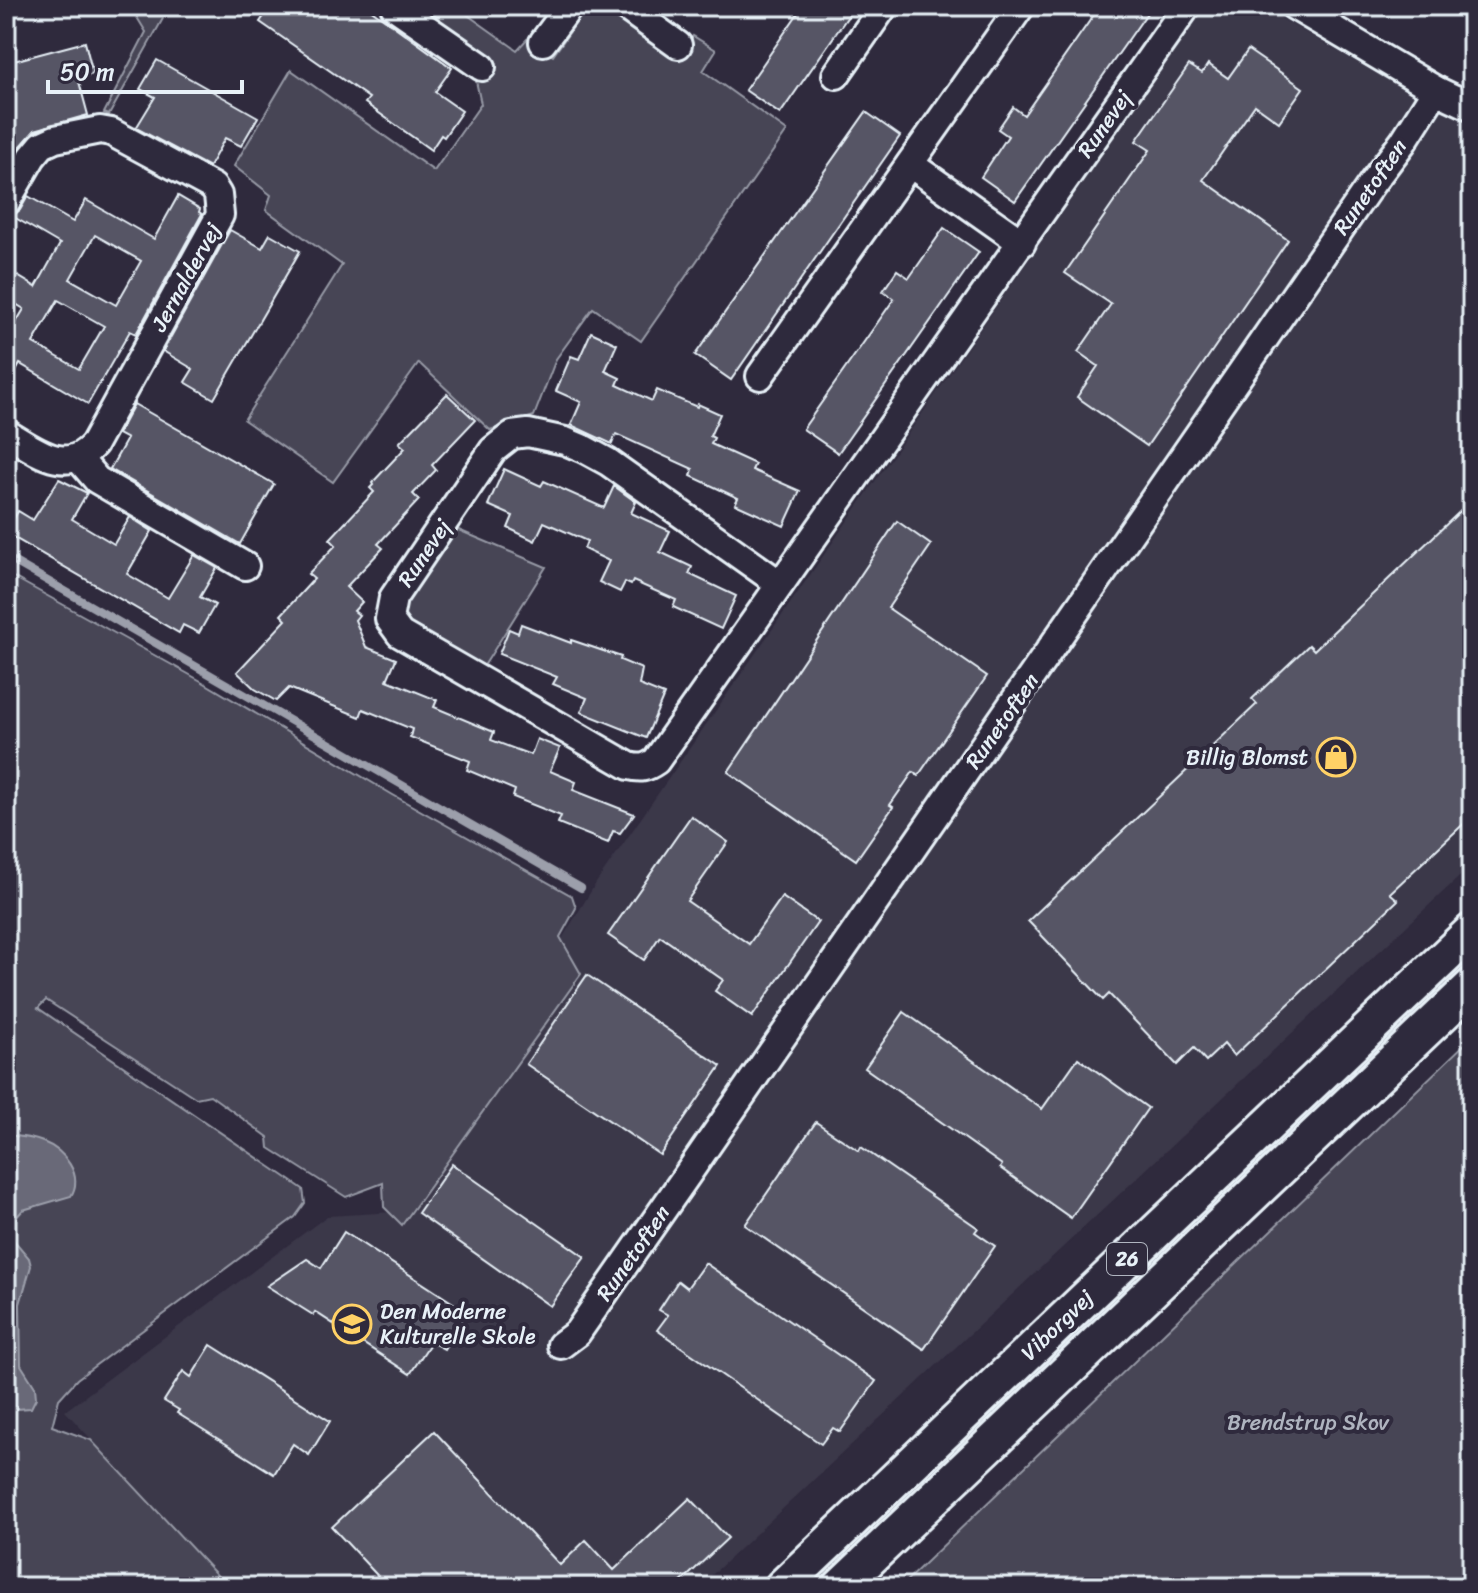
<svg xmlns="http://www.w3.org/2000/svg" width="1478" height="1593" font-family="Sriracha,sans-serif">
<style>
.built{fill:#3b3749}
.green{fill:#464455;stroke:#979aa6;stroke-width:2}
.water{fill:#696978;stroke:#9c9fab;stroke-width:2}
.lines{fill:none;stroke-linecap:round;stroke-linejoin:round}
.stream{stroke:#9c9fab;stroke-width:8}
.building{fill:#575565;stroke:#e8f1f8;stroke-width:2;fill-rule:evenodd}
.minor-casing{stroke:#e8f1f8;stroke-width:32}
.major-casing{stroke:#e8f1f8;stroke-width:40}
.minor{stroke:#2f2a3d;stroke-width:26}
.major{stroke:#2f2a3d;stroke-width:34}
.labels{text-anchor:middle;dominant-baseline:central;stroke-width:8;stroke-linejoin:round;paint-order:stroke}
.shield{fill:#2f2a3d;stroke:#b0b5c0;stroke-width:2}
.shield-label{font-size:20px;font-weight:bold;fill:#e8f1f8}
.street-label{font-size:22px;fill:#e8f1f8;stroke:#2f2a3d}
.poi-label{font-size:22px;fill:#e8f1f8;stroke:#2f2a3d;text-anchor:end}
.park-label{font-size:22px;fill:#afb4bf;stroke:#2f2a3d}
</style>
<rect width="100%" height="100%" fill="#2f2a3d"/>
<filter id="ink" filterUnits="userSpaceOnUse"><feTurbulence type="fractalNoise" baseFrequency=".0125" numOctaves="2"/><feDisplacementMap in="SourceGraphic" scale="16" xChannelSelector="R" yChannelSelector="G"/><feConvolveMatrix kernelMatrix="1 2 1 2 8 2 1 2 1" color-interpolation-filters="sRGB"/></filter>
<g filter="url(#ink)">
<path class="built" d="M 1205,6 L 1260,6 L 1377,74 L 1472,122 L 1472,865 L 699,1587 L 228,1587 L 65,1411 L 327,1216 L 395,1212 L 596,883 Z"/>
<g class="green">
<path d="M 130,6 L 170,6 L 109,115 L 104,113 L 146,32 Z"/>
<path d="M 422,6 L 455,6 L 517,50 L 527,39 L 553,56 L 583,13 L 604,7 L 680,60 L 693,36 L 716,50 L 703,71 L 787,131 L 641,341 L 593,308 L 556,359 L 534,416 L 490,430 L 419,363 L 333,482 L 244,420 L 342,265 L 266,210 L 271,195 L 234,166 L 291,70 L 434,171 L 481,104 L 476,81 L 491,61 L 421,8 Z"/>
<path d="M 456,529 L 546,567 L 484,666 L 398,617 Z"/>
<path d="M 6,573 L 201,681 L 393,795 L 572,896 L 576,908 L 560,937 L 581,974 L 402,1225 L 384,1207 L 383,1183 L 346,1197 L 269,1148 L 268,1137 L 210,1095 L 196,1098 L 46,1000 L 38,1008 L 303,1189 L 305,1203 L 295,1217 L 77,1379 L 59,1399 L 52,1426 L 91,1440 L 228,1587 L 6,1587 Z"/>
<path d="M 1472,1037 L 1472,1587 L 900,1587 Z"/>
</g>
<path class="water" d="M 6,1135 C 19,1136 31,1137 43,1142 C 64,1150 84,1175 71,1196 L 23,1210 L 13,1221 L 12,1238 L 29,1258 L 31,1266 L 20,1304 L 21,1365 L 35,1387 L 36,1398 L 31,1408 L 16,1409 L 6,1404 Z"/>
<g class="lines">
<path class="stream" d="M 6,557 L 581,888"/>
</g>
<g class="building">
<path d="M 271,6 L 366,6 L 452,68 L 435,92 L 462,111 L 444,137 L 441,135 L 431,150 L 365,103 L 369,98 L 260,22 Z"/>
<path d="M 803,6 L 855,6 L 780,114 L 745,90 Z"/>
<path d="M 1100,6 L 1152,6 L 1015,201 L 981,177 L 1008,136 L 998,129 L 1013,107 L 1024,115 Z"/>
<path d="M 85,42 L 93,74 L 78,78 L 88,115 L 35,130 L 20,147 L 6,170 L 6,63 Z"/>
<path d="M 1248,50 L 1303,88 L 1279,122 L 1255,105 L 1203,180 L 1288,240 L 1147,446 L 1077,397 L 1098,366 L 1078,352 L 1111,304 L 1065,273 L 1150,150 L 1136,141 L 1189,65 L 1202,73 L 1208,64 L 1228,78 Z"/>
<path d="M 157,60 L 258,117 L 241,146 L 225,138 L 209,167 L 136,128 L 155,97 L 140,89 Z"/>
<path d="M 866,112 L 900,136 L 731,380 L 695,355 Z"/>
<path d="M 28,196 L 73,222 L 86,200 L 154,239 L 178,196 L 200,209 L 199,212 L 202,214 L 136,334 L 130,331 L 88,404 L 20,364 L 6,390 L 6,339 L 24,309 L 6,298 L 6,269 L 36,287 L 60,244 L 12,216 L 20,210 ZM 95,235 L 141,261 L 116,305 L 70,279 ZM 58,300 L 104,326 L 79,369 L 33,343 Z"/>
<path d="M 944,228 L 979,252 L 838,453 L 803,429 L 894,299 L 883,291 L 897,270 L 909,278 Z"/>
<path d="M 230,230 L 262,248 L 270,234 L 300,251 L 214,399 L 185,382 L 193,369 L 163,351 Z"/>
<path d="M 591,332 L 617,344 L 605,371 L 620,378 L 617,385 L 652,401 L 657,390 L 697,407 L 698,404 L 720,414 L 710,436 L 714,438 L 711,444 L 755,464 L 752,470 L 800,491 L 784,526 L 735,504 L 738,498 L 691,476 L 693,469 L 616,434 L 612,444 L 571,425 L 581,402 L 556,391 L 571,356 L 579,359 Z"/>
<path d="M 447,394 L 475,420 L 432,465 L 436,470 L 413,494 L 419,500 L 378,544 L 383,548 L 346,587 L 362,602 L 354,611 L 359,615 L 355,620 L 366,647 L 396,659 L 387,680 L 437,700 L 434,707 L 494,732 L 491,740 L 531,755 L 537,739 L 560,748 L 550,771 L 576,782 L 573,790 L 634,814 L 620,833 L 613,831 L 608,843 L 558,823 L 561,816 L 513,797 L 515,790 L 467,770 L 470,761 L 410,737 L 412,729 L 363,709 L 360,717 L 289,688 L 276,701 L 255,689 L 237,672 L 286,620 L 281,615 L 314,579 L 308,574 L 336,545 L 330,539 L 374,492 L 370,488 L 373,485 L 372,483 L 405,448 L 399,443 Z"/>
<path d="M 134,404 L 274,484 L 240,544 L 110,469 L 127,439 L 118,434 Z"/>
<path d="M 504,469 L 541,486 L 544,481 L 604,508 L 614,486 L 636,502 L 631,513 L 670,531 L 660,552 L 692,567 L 689,574 L 736,596 L 721,629 L 673,607 L 676,600 L 633,581 L 631,585 L 625,582 L 620,592 L 599,582 L 609,561 L 584,549 L 587,541 L 544,522 L 535,541 L 508,528 L 513,516 L 488,505 Z"/>
<path d="M 59,479 L 87,493 L 72,519 L 114,544 L 130,517 L 152,531 L 127,574 L 168,598 L 194,555 L 217,568 L 200,597 L 215,605 L 199,633 L 183,625 L 179,633 L 6,533 L 18,511 L 33,520 Z"/>
<path d="M 1472,500 L 1472,816 L 1390,893 L 1398,900 L 1234,1056 L 1224,1044 L 1206,1061 L 1194,1048 L 1177,1065 L 1109,994 L 1103,1000 L 1028,921 L 1257,704 L 1252,699 L 1309,645 L 1314,650 Z"/>
<path d="M 897,521 L 931,545 L 888,608 L 987,676 L 918,776 L 913,772 L 890,805 L 893,807 L 856,860 L 728,772 Z"/>
<path d="M 521,624 L 571,643 L 571,640 L 621,657 L 620,660 L 642,669 L 639,685 L 664,695 L 646,738 L 581,712 L 587,698 L 553,684 L 557,677 L 499,654 L 509,629 L 518,633 Z"/>
<path d="M 691,816 L 728,842 L 687,901 L 749,944 L 782,897 L 818,922 L 752,1017 L 715,991 L 723,980 L 660,936 L 644,960 L 608,935 Z"/>
<path d="M 587,975 L 721,1066 L 660,1155 L 526,1064 Z"/>
<path d="M 904,1012 L 1042,1109 L 1078,1058 L 1148,1108 L 1071,1218 L 1000,1168 L 1002,1165 L 865,1068 Z"/>
<path d="M 816,1122 L 859,1151 L 861,1147 L 978,1228 L 975,1232 L 995,1246 L 924,1349 L 745,1225 Z"/>
<path d="M 452,1164 L 585,1257 L 550,1306 L 418,1213 Z"/>
<path d="M 344,1232 L 467,1312 L 444,1349 L 431,1342 L 410,1374 L 315,1312 L 313,1315 L 267,1286 L 307,1259 L 321,1268 Z"/>
<path d="M 705,1263 L 876,1381 L 840,1432 L 833,1428 L 821,1444 L 657,1330 L 668,1315 L 659,1310 L 678,1281 L 687,1288 Z"/>
<path d="M 211,1345 L 330,1421 L 309,1455 L 293,1444 L 274,1474 L 177,1413 L 179,1410 L 164,1401 L 183,1371 L 191,1377 Z"/>
<path d="M 434,1431 L 560,1565 L 586,1540 L 614,1570 L 690,1498 L 728,1538 L 676,1587 L 388,1587 L 332,1527 Z"/>
</g>
<g class="lines">
<g class="minor-casing">
<g id="minor">
<path d="M 394,6 L 482,67"/>
<path d="M 624,6 L 678,45"/>
<path d="M 1294,6 L 1436,90 L 1472,107"/>
<path d="M 543,42 L 570,6"/>
<path d="M 836,75 L 884,6"/>
<path d="M 910,164 L 1022,243"/>
<path d="M 6,202 L 32,157 L 42,145 L 55,139 L 100,130 L 111,132 L 213,187 L 218,195 L 220,215 L 94,444 C 66,477 35,450 6,433"/>
<path d="M 760,376 L 1021,6"/>
<path d="M 78,458 L 97,480 L 245,566"/>
<path d="M 780,584 L 608,462 L 584,449 L 565,441 L 528,433 L 512,435 L 493,450 L 393,598 L 389,619 L 400,634 L 629,766 C 641,769 646,768 656,761 L 1187,6"/>
<path d="M 561,1345 L 577,1333 L 687,1175 L 1372,183 L 1403,142 L 1436,90"/>
</g>
</g>
<g class="major-casing">
<g id="major">
<path d="M 782,1587 L 1472,931"/>
<path d="M 840,1587 L 1472,986"/>
</g>
</g>
<use href="#minor" class="minor"/>
<use href="#major" class="major"/>
</g>
</g>
<defs>
<g id="shop-ring" transform="scale(2)"><circle r="9.5" fill="#2f2a3d" stroke="#ffd166" stroke-width="1.5"/><path d="M-5-2.5h2.3a2.7 3.5 0 0 1 5.4 0H5L5.5 6h-11ZM-1.5-2.5h3a1.5 2.3 0 0 0-3 0Z" fill="#ffd166"/></g>
<g id="school-ring" transform="scale(2)"><circle r="9.5" fill="#2f2a3d" stroke="#ffd166" stroke-width="1.5"/><path d="M0-5L7-2L0 1L-7-2ZM-4 1L0 2.5L4 1V4Q0 6-4 4Z" fill="#ffd166"/></g>
</defs>
<g fill-rule="evenodd">
<use href="#shop-ring" x="1336" y="757"/>
<use href="#school-ring" x="352" y="1324"/>
</g>
<g class="labels">
<rect class="shield" x="1107" y="1243" width="40" height="32" rx="6"/>
<g class="shield-label">
<text x="1127" y="1259">26</text>
</g>
<g class="street-label">
<text transform="translate(1104 124) rotate(-55)">Runevej</text>
<text transform="translate(1370 187) rotate(-55)">Runetoften</text>
<text transform="translate(186 277) rotate(-61)">Jernaldervej</text>
<text transform="translate(424 553) rotate(-56)">Runevej</text>
<text transform="translate(1002 721) rotate(-55)">Runetoften</text>
<text transform="translate(633 1253) rotate(-55)">Runetoften</text>
<text transform="translate(1057 1325) rotate(-44)">Viborgvej</text>
</g>
<g class="poi-label">
<text x="1308" y="757">Billig Blomst</text>
<text x="380" y="1311" text-anchor="start">Den Moderne<tspan x="380" dy="25">Kulturelle Skole</tspan></text>
</g>
<g class="park-label">
<text x="1308" y="1422">Brendstrup Skov</text>
</g>
</g>
<rect width="1478" height="1593" fill="none" stroke="#2f2a3d" stroke-width="32"/>
<rect x="16" y="16" width="1446" height="1561" fill="none" stroke="#e8f1f8" stroke-width="3" filter="url(#ink)"/>
<path d="M48 80v12h194v-12" fill="none" stroke="#e8f1f8" stroke-width="4"/>
<text x="60" y="80" font-size="24" fill="#e8f1f8" stroke="#2f2a3d" stroke-width="6" paint-order="stroke">50 m</text>
</svg>
